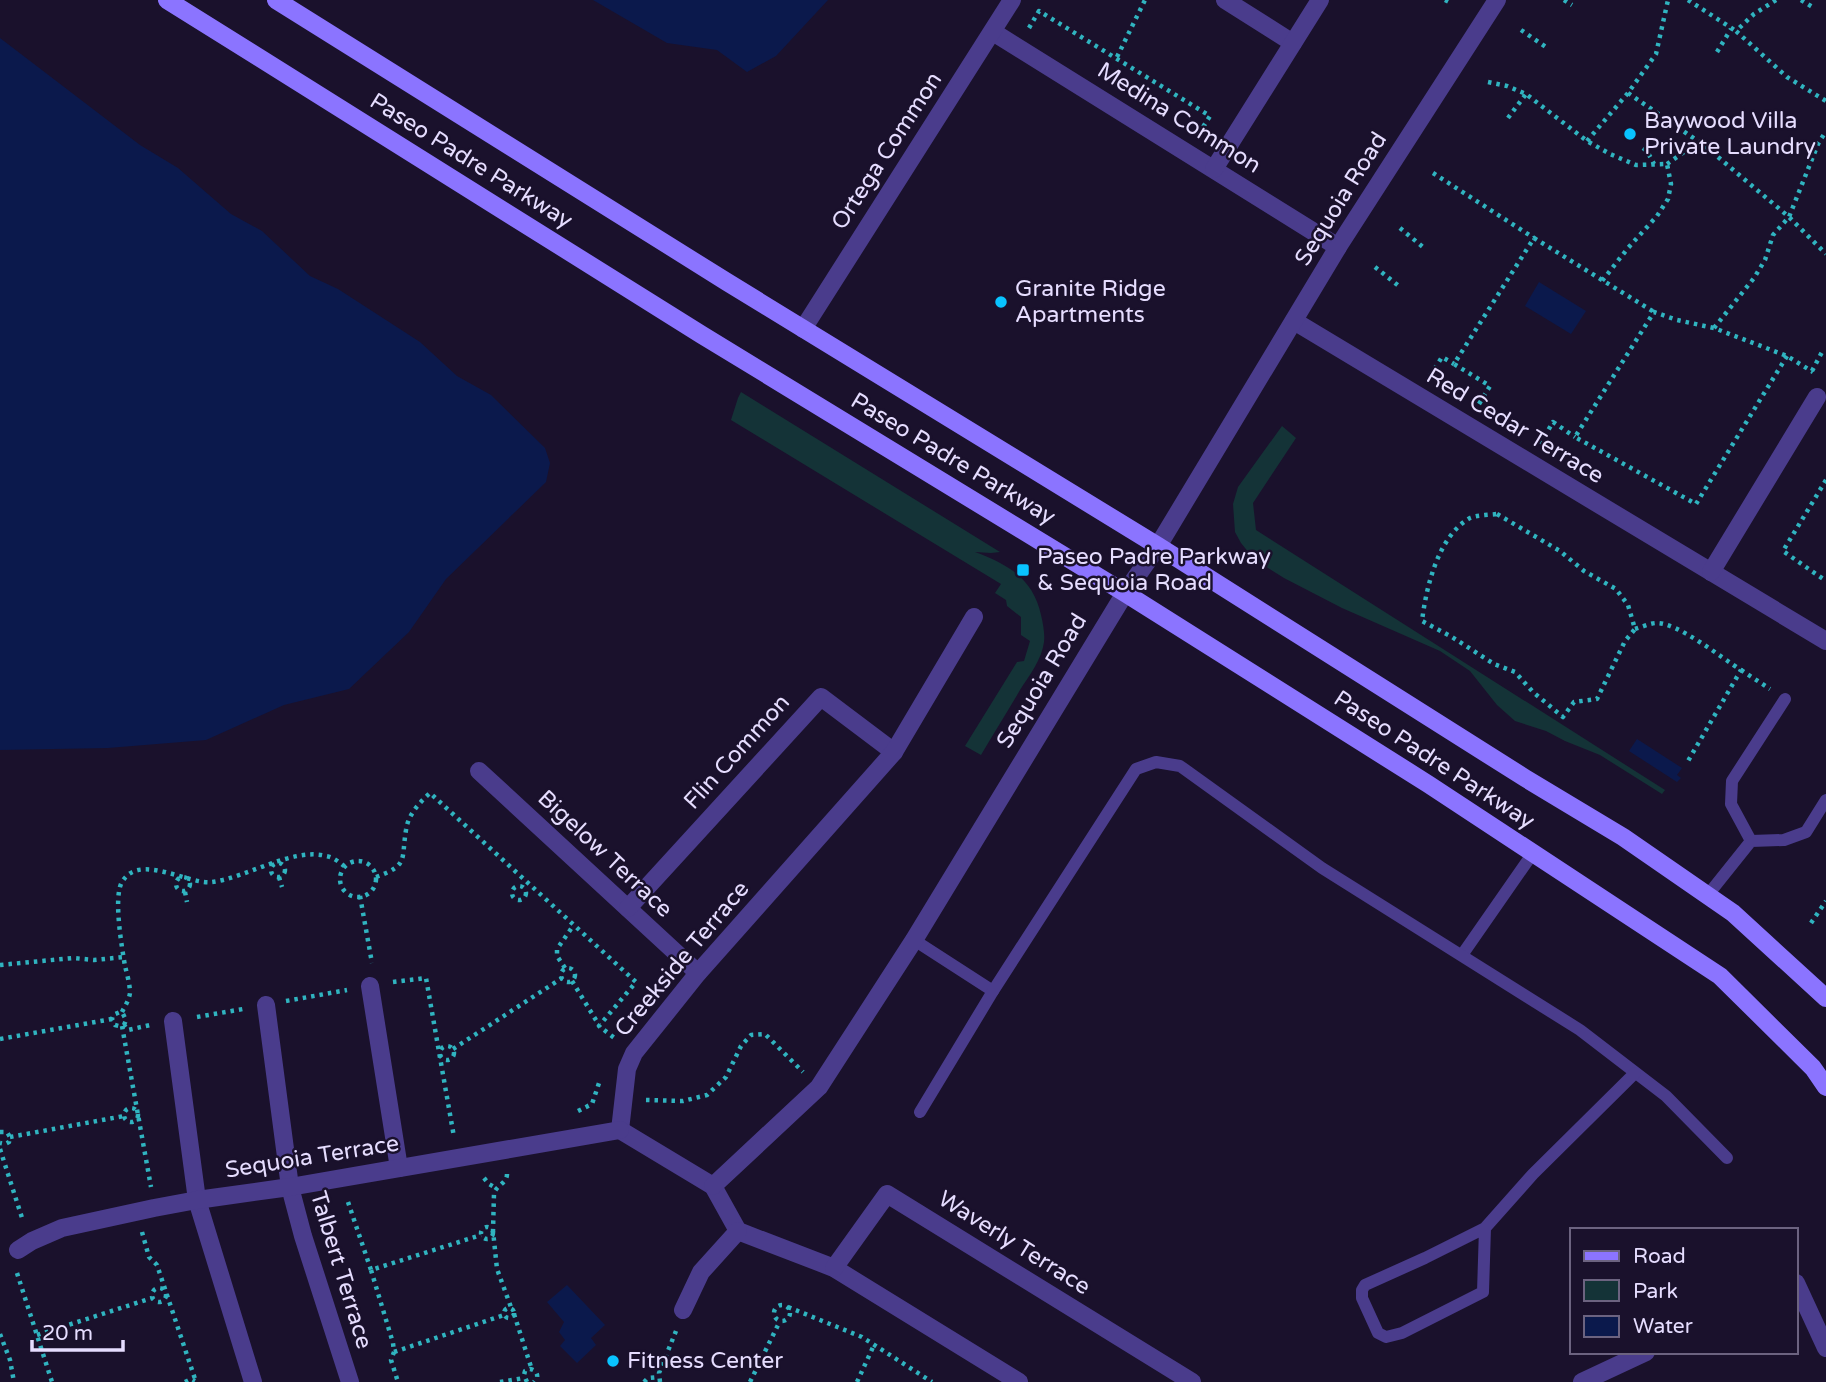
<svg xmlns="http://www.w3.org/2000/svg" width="1826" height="1382" font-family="'Varela Round',sans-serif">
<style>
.green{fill:#143337}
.water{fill:#0b194c}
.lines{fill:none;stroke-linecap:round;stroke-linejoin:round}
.path{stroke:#30b4c0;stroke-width:4.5;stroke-dasharray:3.5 5;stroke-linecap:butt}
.lane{stroke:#4a3c8c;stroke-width:12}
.street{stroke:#4a3c8c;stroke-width:18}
.secondary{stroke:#8b74ff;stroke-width:18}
.poi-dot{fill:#09c3ff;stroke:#1a112c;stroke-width:2.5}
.labels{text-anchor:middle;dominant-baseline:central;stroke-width:5;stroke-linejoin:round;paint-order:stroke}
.street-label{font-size:23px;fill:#e6ddff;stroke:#1a112c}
.poi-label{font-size:23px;fill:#e6ddff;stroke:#1a112c;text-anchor:start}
</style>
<rect width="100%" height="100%" fill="#1a112c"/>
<g class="green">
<path d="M 741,392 L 1000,552 L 991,553 L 975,552 C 1007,564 1033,578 1041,615 C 1043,623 1045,634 1044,642 C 1042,659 1029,676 1020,690 C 1007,712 994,733 981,755 L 965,746 L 1017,662 L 1024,661 L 1030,641 L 1021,635 L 1021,617 L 1007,606 L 1006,600 L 995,593 L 1001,584 L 731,420 L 738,398 Z"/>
<path d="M 1282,426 L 1296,438 L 1253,503 L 1256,530 L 1665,790 L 1662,794 L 1600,755 L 1565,741 L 1546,731 L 1515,721 L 1497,705 L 1470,671 L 1440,651 L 1342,608 L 1284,578 L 1254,559 L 1241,543 L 1235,532 L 1233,504 L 1238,487 Z"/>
</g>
<g class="water">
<path d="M 593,0 L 828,0 L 776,56 L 747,72 L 717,50 L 667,43 Z"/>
<path d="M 0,38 L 140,145 L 178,168 L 231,214 L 262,231 L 310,276 L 338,289 L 420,342 L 457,376 L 491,395 L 545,448 L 550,463 L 546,482 L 446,579 L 409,632 L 349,689 L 284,705 L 206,740 L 108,748 L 0,750 Z"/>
<path d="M 1539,282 L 1586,311 L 1571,334 L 1525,306 Z"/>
<path d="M 1637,739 L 1682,768 L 1677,775 L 1681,778 L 1677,782 L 1629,751 Z"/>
<path d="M 567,1285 L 605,1325 L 591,1338 L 596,1345 L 577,1363 L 560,1346 L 565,1340 L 559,1332 L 564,1322 L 547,1302 Z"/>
</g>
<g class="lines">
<g class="path">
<path d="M 1445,0 L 1449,2"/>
<path d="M 1564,0 L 1572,5"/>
<path d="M 1688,0 L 1736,31"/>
<path d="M 1776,0 L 1754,14 L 1736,31 L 1787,77 L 1826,101"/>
<path d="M 1801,0 L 1814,8"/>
<path d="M 1029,28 L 1039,11 L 1210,116 L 1203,127"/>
<path d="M 1521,30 L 1546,47"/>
<path d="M 1717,52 L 1731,29"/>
<path d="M 1117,57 L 1145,0"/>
<path d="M 1488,82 L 1507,86 L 1526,94 L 1587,141 L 1610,154 L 1636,165 L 1667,164 L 1671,184 L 1668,199 L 1657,216 L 1628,248 L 1602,281"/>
<path d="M 1628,93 L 1705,146 L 1789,217 L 1826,254"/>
<path d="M 1508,118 L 1526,94"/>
<path d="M 1587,141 L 1628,93 L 1656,54 L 1668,0"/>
<path d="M 1643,148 L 1647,151 L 1654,164"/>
<path d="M 1667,164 L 1684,152 L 1705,146"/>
<path d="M 1433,173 L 1534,238"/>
<path d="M 1400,228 L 1424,248"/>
<path d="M 1375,267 L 1400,287"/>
<path d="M 1714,328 L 1754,278 L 1765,260 L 1773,235 L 1789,217 L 1818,144 L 1826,131"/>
<path d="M 1787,356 L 1696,504 L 1575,437 L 1654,312 L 1677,320 L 1714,328 L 1787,356 L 1813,372"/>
<path d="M 1812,371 L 1822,352"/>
<path d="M 1430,376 L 1442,357 L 1454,364"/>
<path d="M 1479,404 L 1490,386 L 1454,364 L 1534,238 L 1654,312"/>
<path d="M 1540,444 L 1553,422 L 1575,437"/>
<path d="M 1826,480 L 1783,551 L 1826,581"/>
<path d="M 1497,514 L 1560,551 L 1584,571 L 1616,589 L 1628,605 L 1635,629 L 1625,641 L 1597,699 L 1574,702 L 1563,717 L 1533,692 L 1515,672 L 1494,664 L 1452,637 L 1422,621 C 1426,588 1438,536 1470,518 C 1477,515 1489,515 1497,514 Z"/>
<path d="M 1635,629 C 1642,627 1650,623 1657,623 C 1678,623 1722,658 1741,670 L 1688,761"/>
<path d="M 1741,670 L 1770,689"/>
<circle cx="358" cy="879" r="18"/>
<circle cx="278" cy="870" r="7"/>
<circle cx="183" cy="884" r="7"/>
<path d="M 279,877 L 282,887"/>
<path d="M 376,877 C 409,865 401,860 406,830 C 408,815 419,803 430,793 L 636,982 L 599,1026 L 617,1040"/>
<circle cx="519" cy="893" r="7"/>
<path d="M 185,892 L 187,902"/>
<path d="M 360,896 L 372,963"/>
<path d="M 1811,923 L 1826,901"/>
<path d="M 0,965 L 73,958 L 94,960 L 124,957"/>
<circle cx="568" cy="975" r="7"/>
<path d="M 565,968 L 557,956 L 557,949 L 573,926"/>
<path d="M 572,981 L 599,1025"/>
<path d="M 393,982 L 426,978 L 454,1137"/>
<path d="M 286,1001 L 347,990"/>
<path d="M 122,1012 C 125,1006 129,1000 130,993 C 130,985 127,974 125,966 C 122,948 113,897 122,882 C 139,852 188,885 212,882 C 246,878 293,847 326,856 C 333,857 339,862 344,866"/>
<path d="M 197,1017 L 243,1009"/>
<path d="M 124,1025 L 126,1020 L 123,1014 L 120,1012 L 113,1015 L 112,1019 L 115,1025 L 119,1026 L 124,1025 L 128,1030 L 150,1025"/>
<path d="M 122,1026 L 151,1187"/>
<path d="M 0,1039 L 112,1019"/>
<circle cx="447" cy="1053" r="7"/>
<path d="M 453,1049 L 562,978"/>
<path d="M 646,1100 L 683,1101 L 707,1095 L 726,1077 L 741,1046 L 751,1035 L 765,1034 L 803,1072"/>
<circle cx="131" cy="1115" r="7"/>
<path d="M 578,1111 L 592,1104 L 599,1083"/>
<path d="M 0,1132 L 7,1132 L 10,1137 L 9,1142 L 5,1144 L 0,1143"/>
<path d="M 10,1137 L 124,1116"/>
<path d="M 0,1149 L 23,1221"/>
<path d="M 507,1174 C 507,1183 497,1185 494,1193 L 493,1231 L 497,1269 L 512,1310"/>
<path d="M 484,1178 L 489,1184 L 496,1188"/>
<path d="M 348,1202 L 371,1270 L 481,1235"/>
<circle cx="487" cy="1233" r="6"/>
<path d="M 142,1232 L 149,1257 L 157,1265 L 196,1382"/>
<path d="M 371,1270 L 393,1343 L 394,1352 L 391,1360 L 398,1382"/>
<path d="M 17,1273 L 52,1382"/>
<circle cx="159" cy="1295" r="7"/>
<circle cx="782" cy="1313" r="8"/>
<path d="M 788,1307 L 862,1337 L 932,1382"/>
<circle cx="509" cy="1313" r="5"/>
<path d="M 514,1314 L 532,1370"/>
<path d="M 0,1334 L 10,1360 L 14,1382"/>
<path d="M 37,1335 L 152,1298"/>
<path d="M 394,1352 L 504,1315"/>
<path d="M 185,1382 L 191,1379 L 195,1381"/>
<path d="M 500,1382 L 524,1378"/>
<path d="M 527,1382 L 524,1375 L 525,1371 L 530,1369 C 535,1370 538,1373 537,1378 L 534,1382"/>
<path d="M 644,1382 L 648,1378 L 659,1377"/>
<path d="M 660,1382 L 659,1373 L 676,1331"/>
<path d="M 750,1382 L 780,1321"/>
<path d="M 857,1382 L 874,1345"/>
</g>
<g class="lane">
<path d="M 1751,841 L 1731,804 L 1732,781 L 1785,699"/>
<path d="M 1707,896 L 1751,841 L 1784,840 L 1806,832 L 1826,800"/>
<path d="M 914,940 L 993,991"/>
<path d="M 1462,955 L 1533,853"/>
<path d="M 920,1112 L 993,991 L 1136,769 L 1156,762 L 1180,766 L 1322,868 L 1580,1030 L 1666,1096 L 1727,1158"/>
<path d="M 1485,1228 L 1483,1292 L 1402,1333 L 1386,1337 L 1378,1333 L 1362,1298 L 1362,1290 L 1365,1285 L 1425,1258 L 1485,1228 L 1533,1174 L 1635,1073"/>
</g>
<g class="street">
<path d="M 1225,0 L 1293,43"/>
<path d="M 993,32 L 1338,247"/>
<path d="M 1214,169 L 1320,0"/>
<path d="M 1294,321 L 1826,641"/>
<path d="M 803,329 L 1012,0"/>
<path d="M 1711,572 L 1817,397"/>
<path d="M 479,771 L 698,973"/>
<path d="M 628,908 L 821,697 L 894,752"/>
<path d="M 370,986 L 399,1168"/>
<path d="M 266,1005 L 290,1187 L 303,1236 L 350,1382"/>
<path d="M 173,1021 L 197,1200 L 253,1382"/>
<path d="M 620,1130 L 627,1069 L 634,1053 L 698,973 L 894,752 L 974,617"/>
<path d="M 620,1130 L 713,1186 L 738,1231 L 834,1268 L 1019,1382"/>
<path d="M 713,1186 L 819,1087 L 914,940 L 1125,593 L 1158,546 L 1338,247 L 1497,0"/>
<path d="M 18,1250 L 32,1241 L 62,1228 L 154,1208 L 197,1200 L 290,1187 L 620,1130"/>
<path d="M 834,1268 L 887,1194 L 1192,1382"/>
<path d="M 1796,1283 L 1826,1348"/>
<path d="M 683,1310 L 701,1272 L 738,1231"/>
<path d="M 1582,1382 L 1646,1352"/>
</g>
<g class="secondary">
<path d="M 167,0 L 702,335 L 1125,593 L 1428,784 L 1720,976 L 1813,1068 L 1826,1087"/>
<path d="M 276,0 L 727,282 L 1158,546 L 1525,778 L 1623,837 L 1733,913 L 1826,998"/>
</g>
</g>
<g class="poi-dot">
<circle cx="1630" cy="134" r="7"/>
<circle cx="1001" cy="302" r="7"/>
<rect x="1016" y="563" width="14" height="14" rx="3.5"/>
<circle cx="613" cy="1361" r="7"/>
</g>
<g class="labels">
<g class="street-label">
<text transform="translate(1179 118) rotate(32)">Medina Common</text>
<text transform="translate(887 151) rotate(-57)">Ortega Common</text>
<text transform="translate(471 161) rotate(32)">Paseo Padre Parkway</text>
<text transform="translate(1341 199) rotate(-58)">Sequoia Road</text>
<text transform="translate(1515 426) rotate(31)">Red Cedar Terrace</text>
<text transform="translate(953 459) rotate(31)">Paseo Padre Parkway</text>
<text transform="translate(1042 681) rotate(-59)">Sequoia Road</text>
<text transform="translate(737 752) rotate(-48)">Flin Common</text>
<text transform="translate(1434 760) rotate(33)">Paseo Padre Parkway</text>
<text transform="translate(605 854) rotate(43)">Bigelow Terrace</text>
<text transform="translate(682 959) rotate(-50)">Creekside Terrace</text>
<text transform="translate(312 1157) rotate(-9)">Sequoia Terrace</text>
<text transform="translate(1014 1243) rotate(32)">Waverly Terrace</text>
<text transform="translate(341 1270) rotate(73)">Talbert Terrace</text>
</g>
<g class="poi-label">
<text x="1644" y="121">Baywood Villa<tspan x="1644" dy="26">Private Laundry</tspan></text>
<text x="1015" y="289">Granite Ridge<tspan x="1015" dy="26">Apartments</tspan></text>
<text x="1037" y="557">Paseo Padre Parkway<tspan x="1037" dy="26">&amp; Sequoia Road</tspan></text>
<text x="627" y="1361">Fitness Center</text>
</g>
</g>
<rect x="1570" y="1228" width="228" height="126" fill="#1a112c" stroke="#6c6380" stroke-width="2"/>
<rect x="1584" y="1251" width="35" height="10" fill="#8b74ff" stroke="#6c6380" stroke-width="2"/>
<text x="1633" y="1263" font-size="21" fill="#e6ddff">Road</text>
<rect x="1584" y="1280" width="35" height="21" fill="#143337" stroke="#6c6380" stroke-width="2"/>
<text x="1633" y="1298" font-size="21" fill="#e6ddff">Park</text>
<rect x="1584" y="1316" width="35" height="21" fill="#0b194c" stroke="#6c6380" stroke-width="2"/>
<text x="1633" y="1333" font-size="21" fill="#e6ddff">Water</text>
<path d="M32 1340v10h91v-10" fill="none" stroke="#e6ddff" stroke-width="3.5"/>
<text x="42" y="1340" font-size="21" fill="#e6ddff" stroke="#1a112c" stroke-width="5" paint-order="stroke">20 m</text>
</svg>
